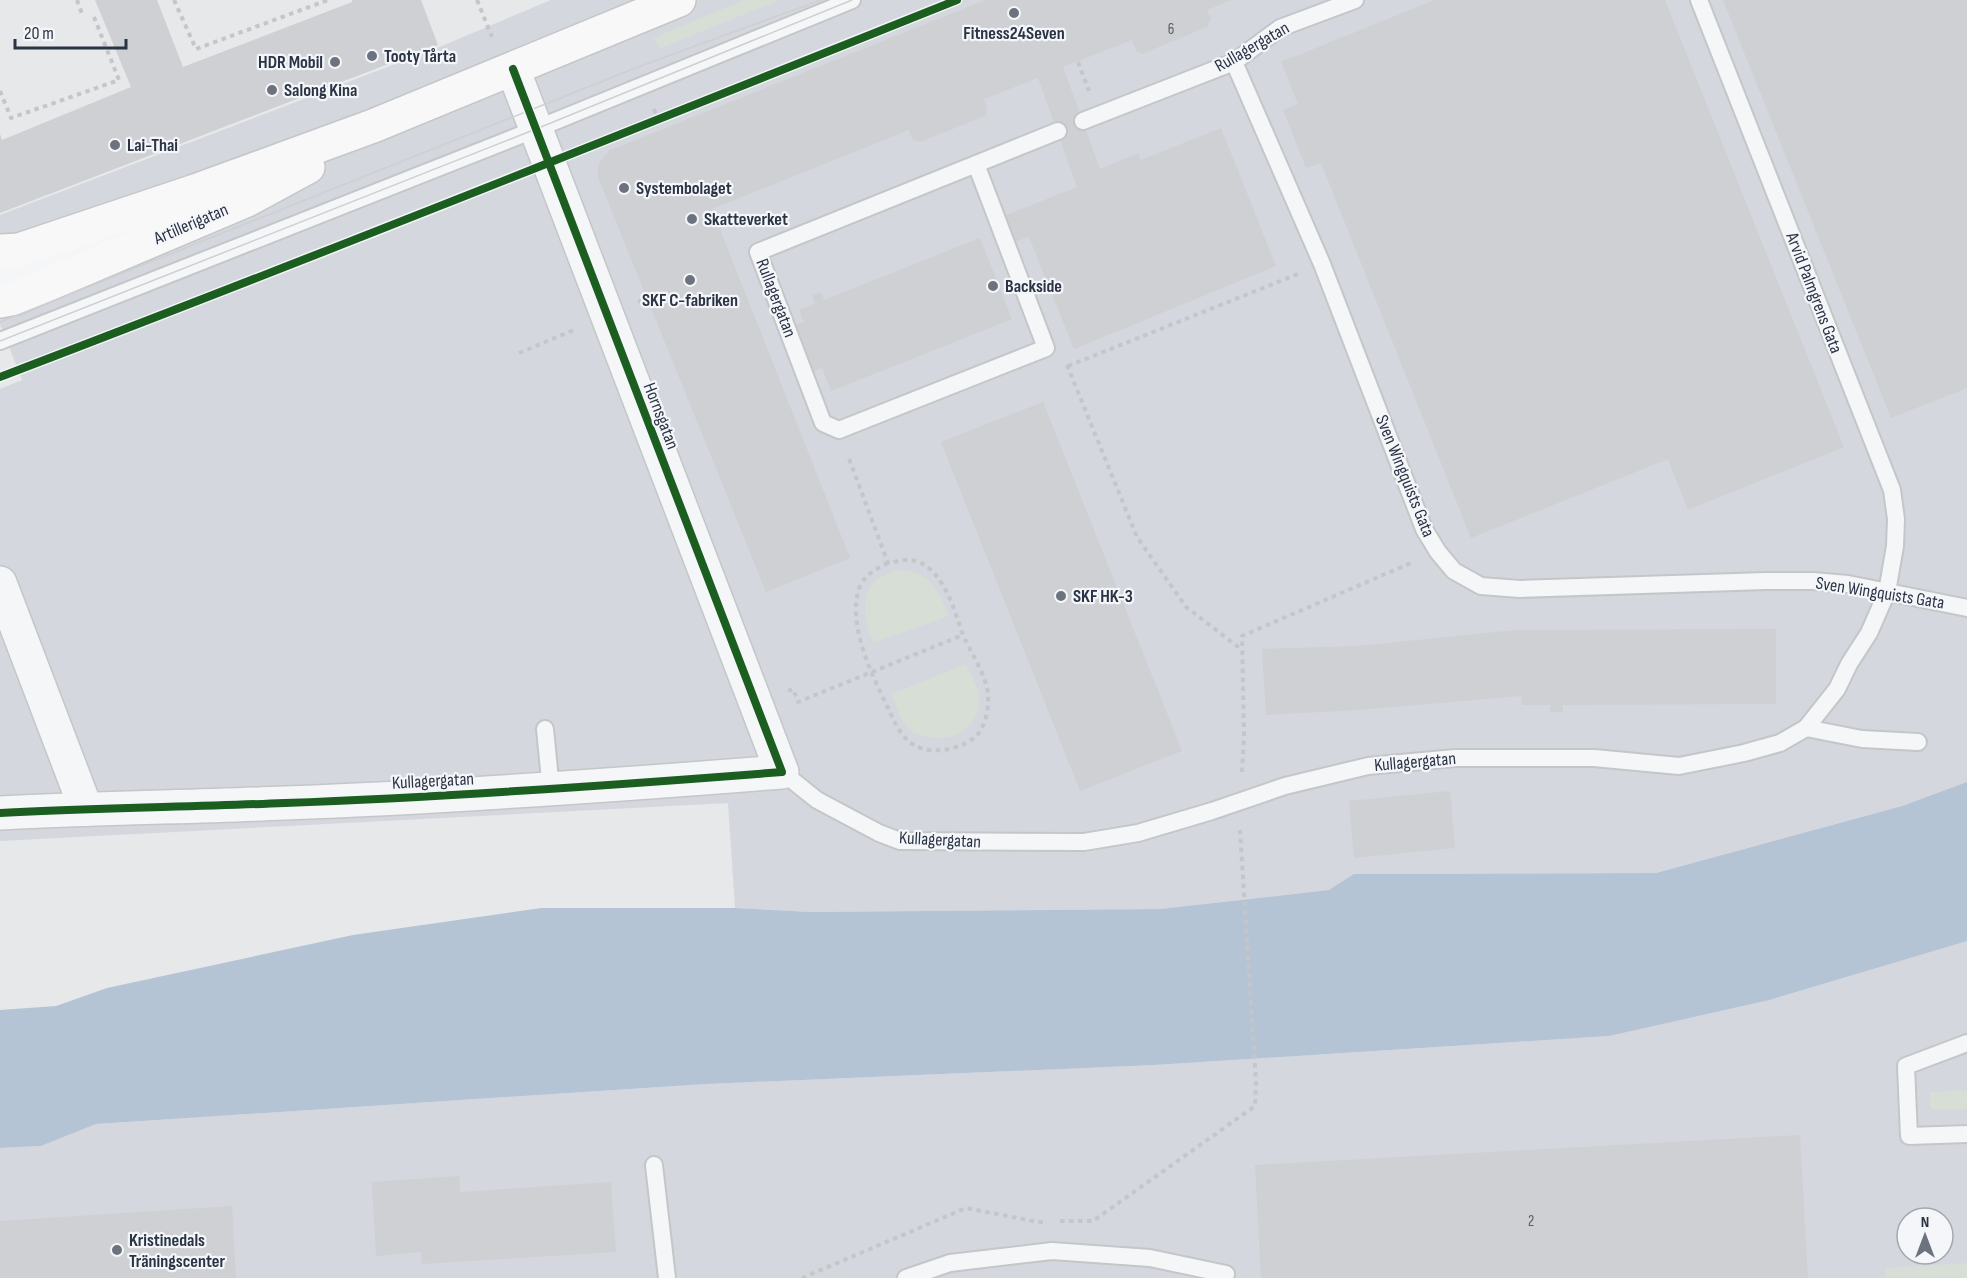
<svg xmlns="http://www.w3.org/2000/svg" width="1967" height="1278" font-family="'Sofia Sans Condensed',sans-serif">
<style>
.built{fill:#d4d7dd;fill-rule:evenodd}
.green{fill:#d6ded6}
.water{fill:#b4c4d5}
.building{fill:#ced0d3}
.lines{fill:none;stroke-linecap:round;stroke-linejoin:round}
.lane-casing{stroke:#c4c6c8;stroke-width:20}
.street-casing{stroke:#c4c6c8;stroke-width:36}
.secondary-casing{stroke:#c4c6c8;stroke-width:36}
.path{stroke:#c5c6ca;stroke-width:4;stroke-dasharray:4.5 4.5;stroke-linecap:butt}
.lane{stroke:#f5f6f7;stroke-width:16}
.street{stroke:#f5f6f7;stroke-width:33}
.secondary{stroke:#f8f8f8;stroke-width:33}
.tram{stroke:#cecfd2;stroke-width:1.5}
.cycleway-casing{stroke:#f4f6f9;stroke-width:11}
.cycleway{stroke:#1b5e20;stroke-width:8}
.poi-dot{fill:#6c737f;stroke:#f4f6f9;stroke-width:2}
.labels{text-anchor:middle;dominant-baseline:central;stroke-width:4.5;stroke-linejoin:round;paint-order:stroke}
.number-label{font-size:15px;fill:#545c69}
.poi-label{font-size:18px;font-weight:bold;fill:#2b3445;stroke:#f4f6f9;text-anchor:start}
.street-label{font-size:18px;fill:#2b3445;stroke:#f4f6f9}
</style>
<rect width="100%" height="100%" fill="#e6e8ea"/>
<g class="built">
<path d="M 551,0 L 1967,0 L 1967,782 L 1902,806 L 1656,873 L 1355,874 L 1329,890 L 1160,909 L 811,912 L 735,908 L 728,803 L 0,841 L 0,389 L 22,380 L 0,324 L 0,215 L 437,48 Z"/>
<path d="M 1967,941 L 1967,1278 L 0,1278 L 0,1148 L 41,1146 L 96,1124 L 706,1084 L 1155,1065 L 1609,1036 ZM 1907,1218 L 1943,1218 L 1943,1254 L 1907,1254 Z"/>
</g>
<g class="green">
<path d="M 744,0 L 780,0 L 661,48 L 653,38 Z"/>
<path d="M 895,570 C 929,570 937,587 949,616 L 873,643 C 862,612 856,584 895,570 Z"/>
<path d="M 966,664 C 972,676 980,690 979,704 C 976,730 952,742 928,737 C 922,736 915,734 910,730 C 901,722 896,705 891,694 Z"/>
<path d="M 1967,1090 L 1967,1109 L 1933,1110 L 1930,1107 L 1930,1092 Z"/>
<path d="M 1967,1263 L 1967,1278 L 1886,1278 L 1885,1268 Z"/>
</g>
<path class="water" d="M 1967,782 L 1967,941 L 1769,1000 L 1609,1036 L 1155,1065 L 706,1084 L 96,1124 L 41,1146 L 0,1148 L 0,1010 L 56,1006 L 107,988 L 353,935 L 541,908 L 735,908 L 811,912 L 1160,909 L 1329,890 L 1354,874 L 1656,873 L 1902,806 Z"/>
<g class="building">
<path d="M 95,0 L 157,0 L 183,67 L 352,2 L 352,0 L 421,0 L 438,45 L 0,213 L 0,134 L 2,140 L 131,87 Z"/>
<path d="M 985,0 L 1232,0 L 1207,10 L 1211,19 L 1207,27 L 1142,54 L 1136,51 L 1132,40 L 1063,67 L 1100,169 L 1138,153 L 1141,160 L 1221,128 L 1276,266 L 1074,349 L 1029,237 L 1014,242 L 1004,216 L 1077,187 L 1038,78 L 984,99 L 987,109 L 985,116 L 920,142 L 913,140 L 909,130 L 712,209 L 850,558 L 766,592 L 598,177 L 598,169 L 600,161 L 610,150 Z"/>
<path d="M 1435,0 L 1665,0 L 1844,447 L 1688,510 L 1668,459 L 1471,538 L 1321,163 L 1306,168 L 1283,110 L 1298,104 L 1281,62 Z"/>
<path d="M 1723,0 L 1967,0 L 1967,388 L 1891,418 Z"/>
<path d="M 980,238 L 1012,319 L 831,391 L 822,368 L 813,372 L 795,325 L 804,322 L 799,310 L 815,303 L 812,295 L 821,292 L 824,300 Z"/>
<path d="M 1043,402 L 1182,751 L 1080,791 L 941,442 Z"/>
<path d="M 1776,629 L 1776,704 L 1563,705 L 1563,712 L 1550,712 L 1550,705 L 1522,705 L 1521,696 L 1359,710 L 1266,715 L 1262,649 L 1357,646 L 1516,630 Z"/>
<path d="M 1450,791 L 1455,848 L 1354,858 L 1349,801 Z"/>
<path d="M 1800,1135 L 1808,1278 L 1261,1278 L 1255,1165 Z"/>
<path d="M 459,1176 L 460,1192 L 611,1182 L 616,1252 L 422,1264 L 421,1252 L 376,1256 L 372,1182 Z"/>
<path d="M 232,1206 L 236,1278 L 0,1278 L 0,1221 Z"/>
</g>
<g class="lines">
<g class="lane-casing">
<g id="lane">
<path d="M 1234,62 L 1322,264 L 1424,529 L 1438,552 L 1454,571 L 1481,586 L 1520,589 L 1766,581 L 1813,581 L 1848,584 L 1967,608"/>
<path d="M 1083,121 L 1234,62 L 1280,28 L 1355,0"/>
<path d="M 976,164 L 1046,348 L 839,430 L 823,423 L 758,252 L 1058,131"/>
<path d="M 0,341 L 536,129 L 852,0"/>
<path d="M 1806,728 L 1862,739 L 1918,742"/>
<path d="M 545,729 L 551,790"/>
<path d="M 782,772 L 817,800 L 879,833 L 900,841 L 1084,842 L 1138,833 L 1212,811 L 1285,786 L 1368,766 L 1455,758 L 1594,758 L 1679,766 L 1744,753 L 1780,743 L 1806,728 L 1837,689 L 1849,664 L 1869,633 L 1887,592 L 1895,546 L 1896,519 L 1892,490 L 1699,0"/>
<path d="M 1967,1043 L 1906,1066 L 1909,1136 L 1967,1134"/>
<path d="M 654,1165 L 667,1278"/>
<path d="M 906,1278 L 950,1263 L 1052,1251 L 1150,1258 L 1226,1274"/>
</g>
</g>
<g class="street-casing">
<g id="street">
<path d="M 0,273 L 23,269 L 119,235 L 162,210"/>
<path d="M 0,583 L 86,809"/>
<path d="M 0,813 C 95,808 190,807 285,803 C 451,797 616,785 782,772 L 513,69"/>
</g>
</g>
<g class="secondary-casing">
<g id="secondary">
<path d="M 0,251 L 19,250 L 195,191 L 373,126 L 679,0"/>
<path d="M 0,301 L 16,298 L 247,200 L 308,167"/>
</g>
</g>
<g class="path">
<path d="M 77,0 L 82,14"/>
<path d="M 174,0 L 196,49 L 328,0"/>
<path d="M 477,0 L 492,37"/>
<path d="M 1078,62 L 1089,91"/>
<path d="M 0,91 L 11,118 L 119,80 L 94,17"/>
<path d="M 654,109 L 658,120"/>
<path d="M 638,302 L 648,298"/>
<path d="M 519,353 L 576,329"/>
<path d="M 1067,365 L 1137,537 L 1186,607 L 1241,649"/>
<path d="M 1068,366 L 1298,274"/>
<path d="M 888,563 C 876,569 866,574 860,586 C 846,621 871,673 886,704 C 894,720 899,736 914,745 C 931,756 965,749 978,734 C 986,724 989,707 988,694 C 986,675 971,653 963,635"/>
<path d="M 788,691 L 793,689 L 798,702 L 963,635 C 954,610 943,565 911,560 C 904,559 895,562 888,563 L 848,456"/>
<path d="M 1242,772 L 1244,737 L 1242,636 L 1413,562"/>
<path d="M 1060,1221 L 1093,1221 L 1255,1106 L 1256,1082 L 1240,830"/>
<path d="M 802,1278 L 966,1208 L 1038,1222 L 1047,1222"/>
</g>
<use href="#lane" class="lane"/>
<use href="#street" class="street"/>
<use href="#secondary" class="secondary"/>
<g class="tram">
<path d="M 0,322 L 638,67 L 821,0"/>
<path d="M 0,341 L 536,129 L 852,0"/>
</g>
<g class="cycleway-casing">
<g id="cycleway">
<path d="M 0,377 C 320,255 639,127 957,0"/>
<path d="M 0,813 C 95,808 190,807 285,803 C 451,797 616,785 782,772 L 513,69"/>
</g>
</g>
<use href="#cycleway" class="cycleway"/>
</g>
<g class="poi-dot">
<circle cx="1014" cy="13" r="6"/>
<circle cx="372" cy="56" r="6"/>
<circle cx="335" cy="62" r="6"/>
<circle cx="272" cy="90" r="6"/>
<circle cx="115" cy="145" r="6"/>
<circle cx="624" cy="188" r="6"/>
<circle cx="692" cy="219" r="6"/>
<circle cx="690" cy="280" r="6"/>
<circle cx="993" cy="286" r="6"/>
<circle cx="1061" cy="596" r="6"/>
<circle cx="117" cy="1250" r="6"/>
</g>
<g class="labels">
<g class="number-label">
<text x="1171" y="29">6</text>
<text x="1531" y="1221">2</text>
</g>
<g class="poi-label">
<text x="1014" y="33" text-anchor="middle">Fitness24Seven</text>
<text x="384" y="56">Tooty Tårta</text>
<text x="323" y="62" text-anchor="end">HDR Mobil</text>
<text x="284" y="90">Salong Kina</text>
<text x="127" y="145">Lai-Thai</text>
<text x="636" y="188">Systembolaget</text>
<text x="704" y="219">Skatteverket</text>
<text x="1005" y="286">Backside</text>
<text x="690" y="300" text-anchor="middle">SKF C-fabriken</text>
<text x="1073" y="596">SKF HK-3</text>
<text x="129" y="1240">Kristinedals<tspan x="129" dy="21">Träningscenter</tspan></text>
</g>
<g class="street-label">
<text transform="translate(1252 47) rotate(-30)">Rullagergatan</text>
<text transform="translate(191 224) rotate(-23)">Artillerigatan</text>
<text transform="translate(1814 293) rotate(69)">Arvid Palmgrens Gata</text>
<text transform="translate(776 298) rotate(69)">Rullagergatan</text>
<text transform="translate(661 416) rotate(69)">Hornsgatan</text>
<text transform="translate(1405 476) rotate(68)">Sven Wingquists Gata</text>
<text transform="translate(1880 593) rotate(9)">Sven Wingquists Gata</text>
<text transform="translate(1415 762) rotate(-5)">Kullagergatan</text>
<text transform="translate(433 781) rotate(-3)">Kullagergatan</text>
<text transform="translate(940 840) rotate(3)">Kullagergatan</text>
</g>
</g>
<g transform="translate(1925 1236)"><circle r="28" fill="#f4f6f9" stroke="#a4a8b1" stroke-width="1.5"/>
<path d="M0-4.5L10 22L0 15L-10 22Z" fill="#6c737f"/>
<text y="-9" font-size="16" font-weight="bold" text-anchor="middle" fill="#2b3445">N</text>
</g>
<path d="M15 39v9h111v-9" fill="none" stroke="#2b3445" stroke-width="3"/>
<text x="24" y="39" font-size="18" fill="#2b3445" stroke="#f4f6f9" stroke-width="4.5" paint-order="stroke">20 m</text>
</svg>
